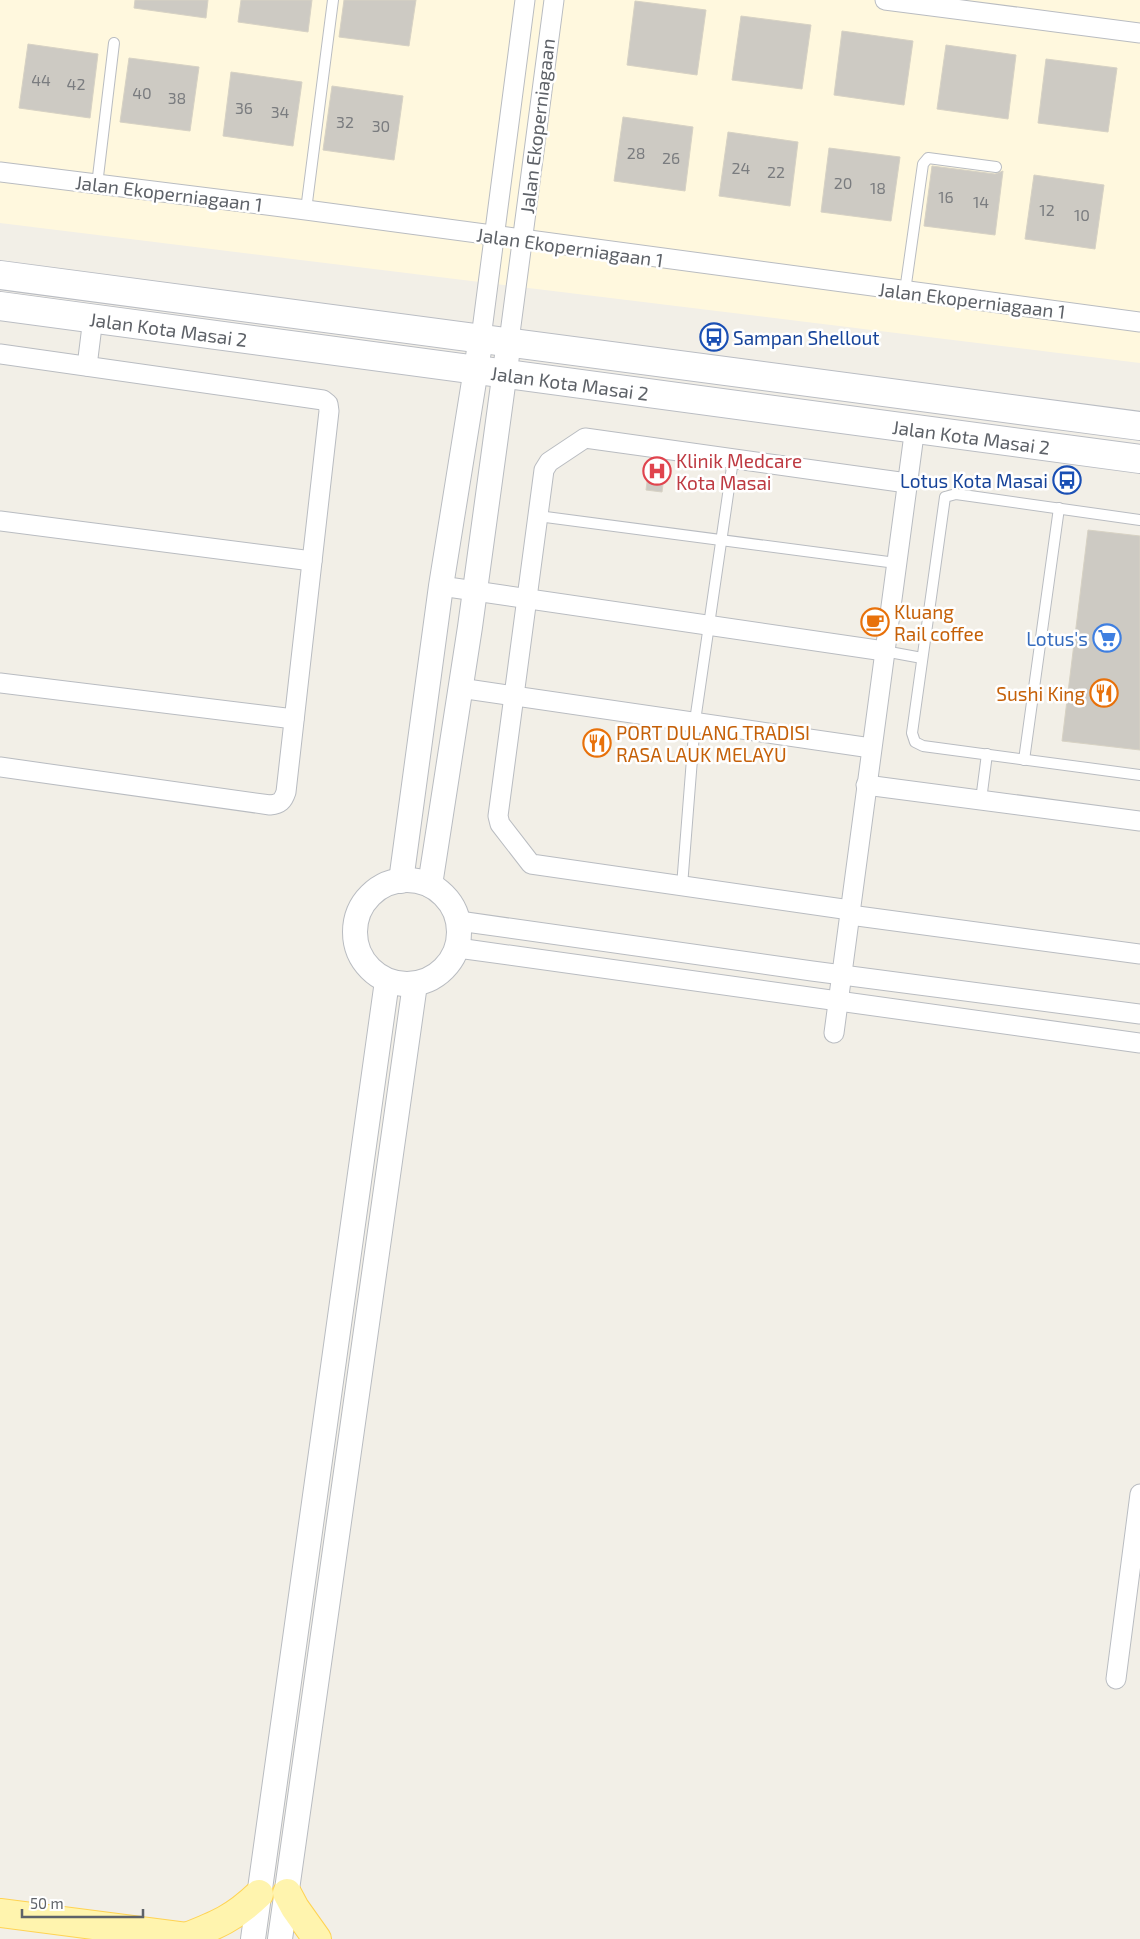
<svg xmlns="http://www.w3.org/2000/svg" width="1140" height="1939" font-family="'Exo 2',sans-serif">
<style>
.commercial{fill:#fff8de}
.building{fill:#cdcac3;stroke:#d7d2c4}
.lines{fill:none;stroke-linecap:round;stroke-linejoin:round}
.service-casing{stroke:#b9bcc1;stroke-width:12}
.minor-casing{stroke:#b9bcc1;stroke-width:21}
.tertiary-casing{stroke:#b9bcc1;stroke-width:26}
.secondary-casing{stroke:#babdc3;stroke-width:30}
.primary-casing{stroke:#ffd352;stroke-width:30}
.service{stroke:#fff;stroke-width:10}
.minor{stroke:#fff;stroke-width:19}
.tertiary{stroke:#fff;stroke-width:24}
.secondary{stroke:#fff;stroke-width:28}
.primary{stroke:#fff4ae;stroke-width:28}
.labels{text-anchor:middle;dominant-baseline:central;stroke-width:5;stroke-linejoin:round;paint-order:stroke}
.number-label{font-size:16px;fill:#7a7c7f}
.street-label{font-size:19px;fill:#5e6268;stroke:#fff}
.transit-label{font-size:19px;fill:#164399;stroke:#fff;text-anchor:start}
.health-label{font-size:19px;fill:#be3a42;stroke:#fff;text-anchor:start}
.food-label{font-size:19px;fill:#c56008;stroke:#fff;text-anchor:start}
.shop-label{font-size:19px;fill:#366cbe;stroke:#fff;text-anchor:end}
</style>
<rect width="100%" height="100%" fill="#f2efe7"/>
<path class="commercial" d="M 0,0 L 1140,0 L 1140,363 L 0,223 Z"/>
<g class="building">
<path d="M 135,0 L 208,0 L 206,18 L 134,8 Z"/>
<path d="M 241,0 L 312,0 L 308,32 L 238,22 Z"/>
<path d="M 344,0 L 416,0 L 409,46 L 339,37 Z"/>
<path d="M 635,1 L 706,10 L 697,75 L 627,65 Z"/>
<path d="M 741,16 L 811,25 L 802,89 L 732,80 Z"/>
<path d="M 842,31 L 913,41 L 904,105 L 834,95 Z"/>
<path d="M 28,44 L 98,54 L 90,118 L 19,108 Z"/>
<path d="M 946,45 L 1016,55 L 1008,119 L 937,109 Z"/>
<path d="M 129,58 L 199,67 L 190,131 L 120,122 Z"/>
<path d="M 1046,59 L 1117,68 L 1108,132 L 1038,123 Z"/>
<path d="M 231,72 L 302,82 L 293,146 L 223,136 Z"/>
<path d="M 332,86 L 403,96 L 394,160 L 323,150 Z"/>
<path d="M 623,117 L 693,127 L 685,191 L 614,181 Z"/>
<path d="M 728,132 L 798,142 L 790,206 L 719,196 Z"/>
<path d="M 829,148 L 900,157 L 891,221 L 821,212 Z"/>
<path d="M 932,166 L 995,174 L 1003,171 L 995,235 L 924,226 Z"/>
<path d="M 1034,175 L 1104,185 L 1095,249 L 1025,239 Z"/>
<path d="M 650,458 L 666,461 L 662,492 L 646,490 Z"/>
<path d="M 1088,530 L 1140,536 L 1140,750 L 1062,741 Z"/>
</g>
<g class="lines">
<g class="service-casing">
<g id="service">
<path d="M 97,185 L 114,43"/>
<path d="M 306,210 L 333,0"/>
<path d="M 905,291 L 923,164 L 928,158 L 996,167"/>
<path d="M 538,516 L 896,563"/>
<path d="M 1140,520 L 956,494 L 945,497 L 912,733 L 915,742 L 923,746 L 1140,775"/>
<path d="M 884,651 L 922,658"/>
<path d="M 1024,760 L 1059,508"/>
<path d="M 981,800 L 987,754"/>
<path d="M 682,886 L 695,721 L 733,460"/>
</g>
</g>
<g class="minor-casing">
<g id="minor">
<path d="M 885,0 L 1140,33"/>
<path d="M 0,172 L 306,210 L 1140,322"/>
<path d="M 481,338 L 525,0"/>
<path d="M 509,341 L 554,0"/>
<path d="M 0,354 L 323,400 L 328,404 L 329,411 L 286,792 C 283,801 280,804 270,805 L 0,767"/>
<path d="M 87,366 L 93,318"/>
<path d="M 0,521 L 312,561"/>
<path d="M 441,586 L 884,651"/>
<path d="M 0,683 L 294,719"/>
<path d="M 460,688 L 871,748"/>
<path d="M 866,785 L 1140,821"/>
<path d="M 850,910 L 531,864 L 500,824 L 498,816 L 544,470 L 549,462 L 585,438 L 907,483"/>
<path d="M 850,915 L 1140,954"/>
<path d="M 459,921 L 812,971 L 1140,1014"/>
<path d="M 458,948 L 1140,1043"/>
<path d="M 834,1033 L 915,427"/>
<path d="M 1116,1679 L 1140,1494"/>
</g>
</g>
<g class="tertiary-casing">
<g id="tertiary">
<circle cx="407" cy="932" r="52"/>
<path d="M 401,881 L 441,586 L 481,338"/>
<path d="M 430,885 L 470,627 L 509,341"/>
<path d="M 253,1939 L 387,981"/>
<path d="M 280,1939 L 415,984"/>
</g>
</g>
<g class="secondary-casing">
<g id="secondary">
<path d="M 0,275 L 1140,426"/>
<path id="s1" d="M 0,306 L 1140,459"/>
</g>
</g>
<g class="primary-casing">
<g id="primary">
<path d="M 287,1893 L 295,1908 L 317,1939"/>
<path d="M 0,1913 L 202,1939"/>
<path d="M 186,1937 C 217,1925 234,1918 259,1894"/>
</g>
</g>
<use href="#service" class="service"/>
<use href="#minor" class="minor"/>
<use href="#tertiary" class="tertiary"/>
<use href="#secondary" class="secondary"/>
<use href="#primary" class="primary"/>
</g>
<defs>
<g id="bus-ring" transform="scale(1.4375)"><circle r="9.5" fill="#fff" stroke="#1a4fb4" stroke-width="1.5"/><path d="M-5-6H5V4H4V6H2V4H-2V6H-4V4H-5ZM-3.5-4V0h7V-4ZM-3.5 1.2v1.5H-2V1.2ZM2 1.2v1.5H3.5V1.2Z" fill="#1a4fb4"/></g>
<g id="hospital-ring" transform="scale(1.4375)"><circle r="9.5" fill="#fff" stroke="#e0444e" stroke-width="1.5"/><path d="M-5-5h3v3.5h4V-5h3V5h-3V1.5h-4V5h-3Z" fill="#e0444e"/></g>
<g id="cafe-ring" transform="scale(1.4375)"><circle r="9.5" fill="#fff" stroke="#e8710a" stroke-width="1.5"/><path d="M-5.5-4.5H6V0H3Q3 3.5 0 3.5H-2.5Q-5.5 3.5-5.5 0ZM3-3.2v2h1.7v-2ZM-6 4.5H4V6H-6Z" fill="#e8710a"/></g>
<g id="supermarket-ring" transform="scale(1.4375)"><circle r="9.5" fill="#fff" stroke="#3f7fe0" stroke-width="1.5"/><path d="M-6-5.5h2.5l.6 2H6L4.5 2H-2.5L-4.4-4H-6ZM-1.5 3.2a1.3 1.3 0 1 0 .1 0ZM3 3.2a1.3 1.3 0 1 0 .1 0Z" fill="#3f7fe0"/></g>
<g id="restaurant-ring" transform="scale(1.4375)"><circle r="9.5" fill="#fff" stroke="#e8710a" stroke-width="1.5"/><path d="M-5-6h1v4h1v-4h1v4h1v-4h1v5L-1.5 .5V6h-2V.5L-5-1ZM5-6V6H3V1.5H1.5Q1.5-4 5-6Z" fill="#e8710a"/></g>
</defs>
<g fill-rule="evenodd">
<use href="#bus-ring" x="714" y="337"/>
<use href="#hospital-ring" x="657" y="471"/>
<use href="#bus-ring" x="1067" y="480"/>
<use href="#cafe-ring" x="875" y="622"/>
<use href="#supermarket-ring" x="1107" y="638"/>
<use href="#restaurant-ring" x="1104" y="693"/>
<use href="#restaurant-ring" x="597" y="743"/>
</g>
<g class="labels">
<g class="number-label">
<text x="41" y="79">44</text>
<text x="76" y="83">42</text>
<text x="142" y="92">40</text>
<text x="177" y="97">38</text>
<text x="244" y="107">36</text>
<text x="280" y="111">34</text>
<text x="345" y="121">32</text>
<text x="381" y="125">30</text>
<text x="636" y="152">28</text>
<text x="671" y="157">26</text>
<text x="741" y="167">24</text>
<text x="776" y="171">22</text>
<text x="843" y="182">20</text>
<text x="878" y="187">18</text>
<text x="946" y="196">16</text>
<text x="981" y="201">14</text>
<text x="1047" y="209">12</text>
<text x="1082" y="214">10</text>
</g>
<g class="street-label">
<text transform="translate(537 126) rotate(-83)">Jalan Ekoperniagaan</text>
<text transform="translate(169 193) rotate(7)">Jalan Ekoperniagaan 1</text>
<text transform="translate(570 247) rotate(8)">Jalan Ekoperniagaan 1</text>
<text transform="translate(972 300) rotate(7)">Jalan Ekoperniagaan 1</text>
<text stroke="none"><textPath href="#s1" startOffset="170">Jalan Kota Masai 2</textPath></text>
<text stroke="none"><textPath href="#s1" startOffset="575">Jalan Kota Masai 2</textPath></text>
<text stroke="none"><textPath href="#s1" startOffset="980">Jalan Kota Masai 2</textPath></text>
</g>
<g class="transit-label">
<text x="733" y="337">Sampan Shellout</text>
<text x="1048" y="480" text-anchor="end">Lotus Kota Masai</text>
</g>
<g class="health-label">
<text x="676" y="460">Klinik Medcare<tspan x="676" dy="22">Kota Masai</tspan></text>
</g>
<g class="food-label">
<text x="894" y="611">Kluang<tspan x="894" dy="22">Rail coffee</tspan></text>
<text x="1085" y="693" text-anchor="end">Sushi King</text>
<text x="616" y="732">PORT DULANG TRADISI<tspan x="616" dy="22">RASA LAUK MELAYU</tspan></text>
</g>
<g class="shop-label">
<text x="1088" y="638">Lotus's</text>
</g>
</g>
<path d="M22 1909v8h121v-8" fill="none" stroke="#5e6268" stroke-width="2.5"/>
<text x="30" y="1909" font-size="15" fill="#5e6268" stroke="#ffffff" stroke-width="4" paint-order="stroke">50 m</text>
</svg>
